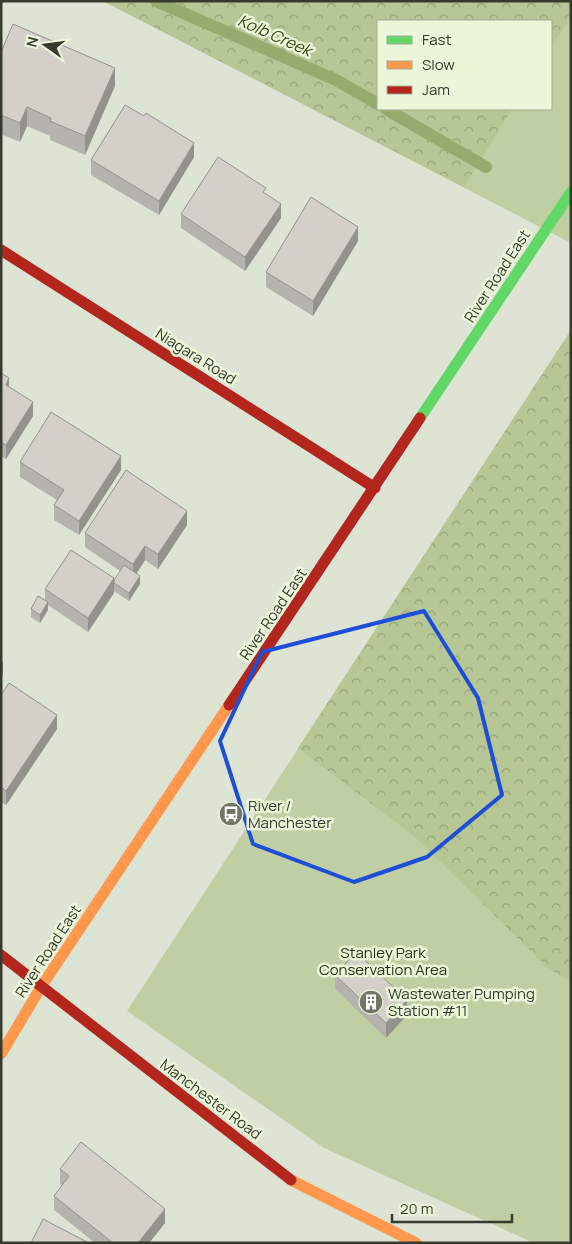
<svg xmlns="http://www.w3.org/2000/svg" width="572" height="1244" font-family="Manrope,sans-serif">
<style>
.green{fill:#bfcfa3;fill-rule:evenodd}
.forest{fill:url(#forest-crowns)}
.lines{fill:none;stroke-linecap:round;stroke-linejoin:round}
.stream{stroke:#97ab70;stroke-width:12}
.fast{stroke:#63d668;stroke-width:11}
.slow{stroke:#ff974d;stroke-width:11}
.jam{stroke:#b3261e;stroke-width:11}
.wall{fill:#b5b3ae}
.shaded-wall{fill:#94928d}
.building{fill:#d3d0ca;stroke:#94928d}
.marked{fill:none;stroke:#1d4ed8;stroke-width:4;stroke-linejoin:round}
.labels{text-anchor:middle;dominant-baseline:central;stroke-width:5;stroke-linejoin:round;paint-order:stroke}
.street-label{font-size:15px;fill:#363a2f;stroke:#ecf7da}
.poi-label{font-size:15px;fill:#363a2f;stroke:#ecf7da;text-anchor:start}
.park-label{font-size:15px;fill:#263110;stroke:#ecf7da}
.water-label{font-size:16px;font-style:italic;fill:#38480f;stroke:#ecf7da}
</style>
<defs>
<pattern id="forest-crowns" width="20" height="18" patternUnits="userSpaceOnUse" patternTransform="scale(1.25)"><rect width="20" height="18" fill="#b6c795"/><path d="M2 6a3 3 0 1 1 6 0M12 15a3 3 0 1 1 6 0" fill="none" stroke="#95a37a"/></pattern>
</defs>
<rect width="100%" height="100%" fill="#dee4d3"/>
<g class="green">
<path d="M 103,1 L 571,1 L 571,243 ZM 378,21 L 551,21 L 551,109 L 378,109 Z"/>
<path d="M 571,330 L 571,1243 L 534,1243 L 324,1148 L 127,1011 Z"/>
</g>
<g class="forest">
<path d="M 103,1 L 571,1 L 571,17 L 551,47 L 551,21 L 378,21 L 378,109 L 512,109 L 464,187 Z"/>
<path d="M 571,330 L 571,982 L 547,967 L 415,837 L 298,748 Z"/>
</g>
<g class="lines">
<g class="stream">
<path d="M 156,1 L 336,80 L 378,104"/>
<path d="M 386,109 L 486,167"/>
</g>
<path class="fast" d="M 420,418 L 571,192"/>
<g class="slow">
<path d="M 1,1054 L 41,987 L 229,705"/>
<path d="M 291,1180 L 416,1243"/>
</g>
<g class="jam">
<path d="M 1,250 L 375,488"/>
<path d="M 229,705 L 420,418"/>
<path d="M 1,955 L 291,1180"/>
</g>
</g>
<g class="wall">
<path d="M 1,52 L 115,86 L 85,155 L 50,140 L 50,136 L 27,126 L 20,142 L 1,134 Z"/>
<path d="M 194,157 L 159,215 L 91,175 L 91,160 Z"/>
<path d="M 266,194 L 281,218 L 245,271 L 181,228 L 181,214 Z"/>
<path d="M 358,241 L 313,316 L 266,287 L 266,272 Z"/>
<path d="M 1,373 L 9,387 L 33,416 L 6,459 L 1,456 Z"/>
<path d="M 20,462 L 121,470 L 79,535 L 54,520 L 54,505 L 57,500 L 20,477 Z"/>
<path d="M 187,525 L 158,569 L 145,560 L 136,574 L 140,584 L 129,601 L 114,591 L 114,593 L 88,632 L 48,605 L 48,610 L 40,623 L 31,617 L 31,609 L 45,600 L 45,589 L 114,580 L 120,571 L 85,547 L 85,533 Z"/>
<path d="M 1,695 L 57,729 L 6,805 L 1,802 Z"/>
<path d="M 335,975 L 407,1015 L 386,1038 L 335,989 Z"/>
<path d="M 60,1169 L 165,1223 L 149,1243 L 95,1243 L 54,1210 L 54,1196 L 62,1185 L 60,1184 Z"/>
</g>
<g class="shaded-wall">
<path d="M 115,68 L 115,86 L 85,155 L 85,136 Z"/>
<path d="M 27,107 L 27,126 L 20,142 L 20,123 Z"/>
<path d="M 194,143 L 194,157 L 159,215 L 159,201 Z"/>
<path d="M 281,204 L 281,218 L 245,271 L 245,257 Z"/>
<path d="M 358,227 L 358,241 L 313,316 L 313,301 Z"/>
<path d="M 9,378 L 9,393 L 6,385 Z"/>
<path d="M 33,402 L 33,416 L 6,459 L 6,445 Z"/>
<path d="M 121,456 L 121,470 L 79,535 L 79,521 Z"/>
<path d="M 187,511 L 187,525 L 158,569 L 158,554 Z"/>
<path d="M 145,546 L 145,560 L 133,579 L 133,564 Z"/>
<path d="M 140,576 L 140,584 L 129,601 L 129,593 Z"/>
<path d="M 114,578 L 114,593 L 88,632 L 88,618 Z"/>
<path d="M 48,602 L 48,610 L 40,623 L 40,615 Z"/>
<path d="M 3,661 L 3,675 L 1,677 L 1,663 Z"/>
<path d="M 57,715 L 57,729 L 6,805 L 6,791 Z"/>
<path d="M 407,1000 L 407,1015 L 386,1038 L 386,1023 Z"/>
<path d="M 165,1209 L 165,1223 L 149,1243 L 138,1243 Z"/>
</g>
<g class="building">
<path d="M 13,24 L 115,68 L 85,136 L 50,121 L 51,118 L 27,107 L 20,123 L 1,115 L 1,52 Z"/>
<path d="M 125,105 L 144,116 L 146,113 L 194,143 L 159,201 L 91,160 Z"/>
<path d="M 218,157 L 266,188 L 263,192 L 281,204 L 245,257 L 181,214 Z"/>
<path d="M 311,197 L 358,227 L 313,301 L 266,272 Z"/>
<path d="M 1,373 L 9,378 L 6,385 L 33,402 L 6,445 L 1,442 Z"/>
<path d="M 51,412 L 121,456 L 79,521 L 54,505 L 64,490 L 20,462 Z"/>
<path d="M 126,470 L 187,511 L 158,554 L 145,546 L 133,564 L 85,533 Z"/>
<path d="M 71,550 L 114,578 L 88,618 L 45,589 Z"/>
<path d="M 124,565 L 140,576 L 129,593 L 114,583 L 114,580 Z"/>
<path d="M 38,596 L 48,602 L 40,615 L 31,609 Z"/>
<path d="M 9,683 L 57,715 L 6,791 L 1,787 L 1,695 Z"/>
<path d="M 356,952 L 407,1000 L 386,1023 L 335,975 Z"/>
<path d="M 81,1142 L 165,1209 L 138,1243 L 113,1243 L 54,1196 L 69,1176 L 60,1169 Z"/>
<path d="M 43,1219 L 89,1243 L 31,1243 Z"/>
</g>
<path class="marked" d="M 424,611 L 478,698 L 502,795 L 427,857 L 354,882 L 253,844 L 220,741 L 262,652 Z"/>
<defs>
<g id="bus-disc" transform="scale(1.25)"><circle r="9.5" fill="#717668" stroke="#ecf7da"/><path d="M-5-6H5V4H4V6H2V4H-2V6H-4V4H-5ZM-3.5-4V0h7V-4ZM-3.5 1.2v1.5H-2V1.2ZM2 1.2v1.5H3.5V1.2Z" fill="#fff"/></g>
<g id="building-disc" transform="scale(1.25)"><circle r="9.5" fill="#717668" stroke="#ecf7da"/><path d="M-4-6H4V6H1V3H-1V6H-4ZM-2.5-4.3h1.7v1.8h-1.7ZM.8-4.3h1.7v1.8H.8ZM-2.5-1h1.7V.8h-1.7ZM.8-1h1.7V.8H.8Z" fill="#fff"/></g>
</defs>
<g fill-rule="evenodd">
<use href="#bus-disc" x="231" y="814"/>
<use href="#building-disc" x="371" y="1002"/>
</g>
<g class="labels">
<g class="street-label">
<text transform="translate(497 276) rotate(-57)">River Road East</text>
<text transform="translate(196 356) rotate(32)">Niagara Road</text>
<text transform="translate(273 614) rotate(-56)">River Road East</text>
<text transform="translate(48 951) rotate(-57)">River Road East</text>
<text transform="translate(211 1099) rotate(37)">Manchester Road</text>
</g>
<g class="poi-label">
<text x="248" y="805">River /<tspan x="248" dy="17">Manchester</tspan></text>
<text x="388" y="993">Wastewater Pumping<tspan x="388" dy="17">Station #11</tspan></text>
</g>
<g class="park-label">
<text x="383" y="952">Stanley Park<tspan x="383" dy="17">Conservation Area</tspan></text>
</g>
<g class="water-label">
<text transform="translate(275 35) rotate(24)">Kolb Creek</text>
</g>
</g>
<rect width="572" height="1244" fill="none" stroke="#363a2f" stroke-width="5"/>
<rect x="377" y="20" width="175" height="90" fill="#ecf7da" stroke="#a3ab96"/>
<rect x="387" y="36" width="25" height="8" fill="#63d668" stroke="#a3ab96"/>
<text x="422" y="45" font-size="15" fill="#363a2f">Fast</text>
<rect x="387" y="61" width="25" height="8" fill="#ff974d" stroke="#a3ab96"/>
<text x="422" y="70" font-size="15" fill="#363a2f">Slow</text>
<rect x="387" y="86" width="25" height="8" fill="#b3261e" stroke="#a3ab96"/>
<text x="422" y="95" font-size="15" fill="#363a2f">Jam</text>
<g transform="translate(45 45) rotate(284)" stroke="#ecf7da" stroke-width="4" paint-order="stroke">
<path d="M0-4L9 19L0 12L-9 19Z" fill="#363a2f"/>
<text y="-8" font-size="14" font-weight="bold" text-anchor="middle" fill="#363a2f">N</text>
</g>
<path d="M392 1214v8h120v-8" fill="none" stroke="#363a2f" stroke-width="2.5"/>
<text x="400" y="1214" font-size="15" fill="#363a2f" stroke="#ecf7da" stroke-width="4" paint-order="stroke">20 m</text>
</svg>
